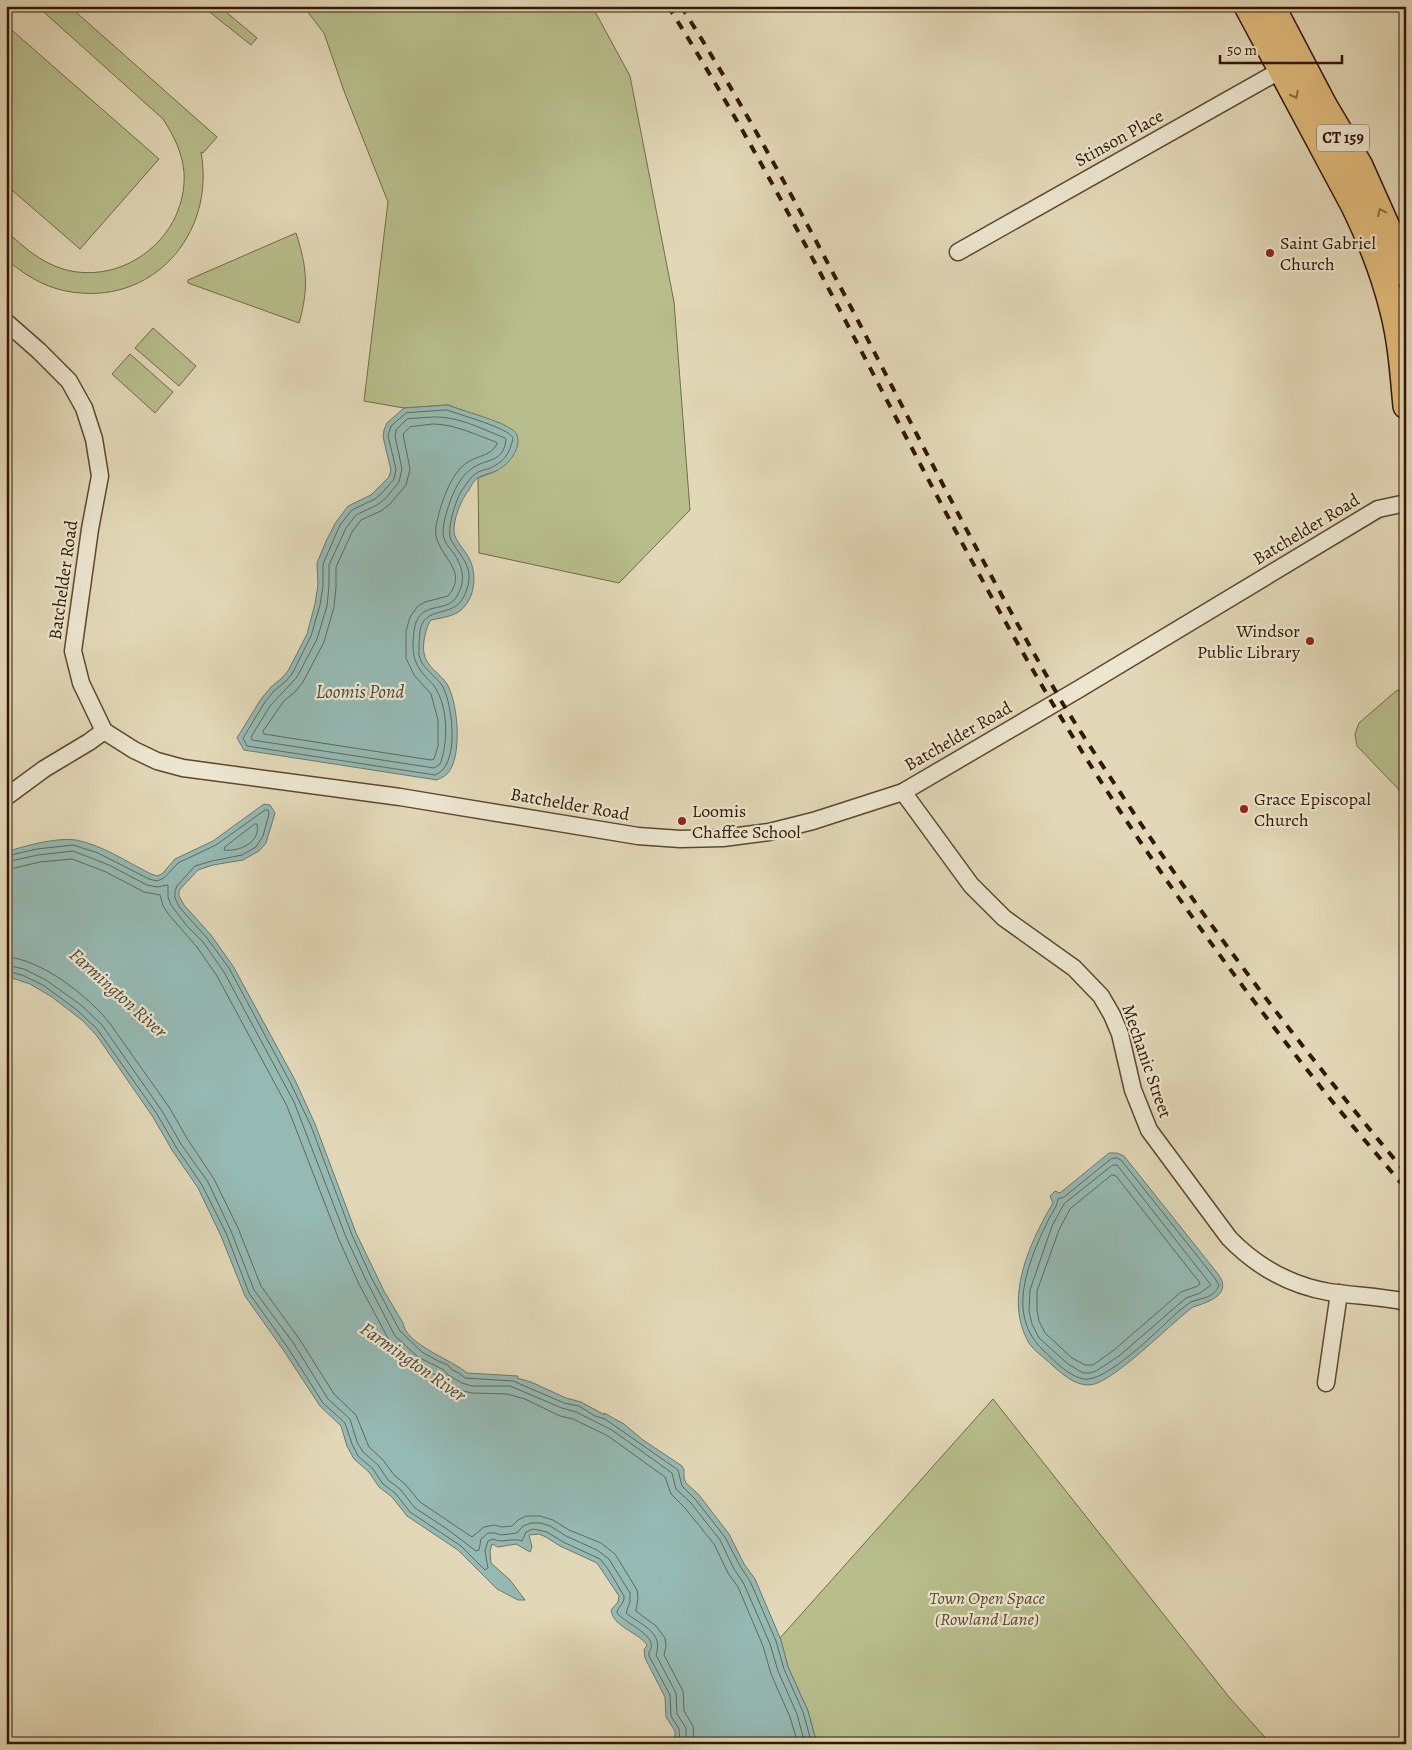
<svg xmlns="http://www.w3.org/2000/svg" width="1412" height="1750" font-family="Alegreya,serif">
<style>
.green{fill:#b7be8c;stroke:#756a46}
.water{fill:#95b9b3;stroke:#6e786b}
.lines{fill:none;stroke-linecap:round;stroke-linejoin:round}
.shore{stroke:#64685a;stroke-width:1}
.minor-casing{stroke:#5f472e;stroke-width:19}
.primary-casing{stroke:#331700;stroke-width:28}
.minor{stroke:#ece6d0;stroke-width:16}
.primary{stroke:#e1bc7c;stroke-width:25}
.rail{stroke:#331700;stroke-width:4;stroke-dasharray:9 9;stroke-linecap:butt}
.oneway{stroke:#8a6a3e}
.poi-dot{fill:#8f2418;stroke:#ece6d0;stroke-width:2}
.labels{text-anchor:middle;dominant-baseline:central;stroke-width:4.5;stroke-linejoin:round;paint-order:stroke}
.shield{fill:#ece6d0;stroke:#6a553e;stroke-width:1}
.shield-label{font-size:16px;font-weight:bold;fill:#331700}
.street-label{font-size:18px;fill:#331700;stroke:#ece6d0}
.poi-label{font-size:18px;fill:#331700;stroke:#ece6d0;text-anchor:start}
.park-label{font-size:18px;font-style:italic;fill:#5b492a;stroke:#ece6d0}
.water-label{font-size:19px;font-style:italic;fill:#504836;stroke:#ece6d0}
</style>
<rect width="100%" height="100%" fill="#e2d8b7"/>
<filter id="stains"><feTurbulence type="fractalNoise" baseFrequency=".004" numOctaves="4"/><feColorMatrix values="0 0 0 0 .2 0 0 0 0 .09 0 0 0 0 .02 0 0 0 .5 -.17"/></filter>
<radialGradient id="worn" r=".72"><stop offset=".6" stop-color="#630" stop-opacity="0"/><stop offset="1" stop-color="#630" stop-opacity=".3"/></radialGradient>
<g class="green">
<path d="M 37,6 L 69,6 L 217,137 L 203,153 L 201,152 C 216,234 152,308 66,291 C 44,287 23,274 6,259 L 6,231 C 24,247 40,262 63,269 C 124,287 188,236 184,172 C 182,152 174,136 163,119 Z"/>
<path d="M 202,6 L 219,6 L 257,38 L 251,45 Z"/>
<path d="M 303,6 L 592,6 L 630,76 L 674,302 L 690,510 L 619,583 L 479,553 L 478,478 L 496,471 L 489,420 L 448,405 L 404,408 L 364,401 L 388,202 L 344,91 L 324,33 Z"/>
<path d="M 6,25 L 159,159 L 80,249 L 6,185 Z"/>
<path d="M 296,233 C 307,267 309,288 299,323 L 188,283 L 188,280 Z"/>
<path d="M 153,328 L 196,366 L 179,386 L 135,348 Z"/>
<path d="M 130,354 L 173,392 L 155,413 L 112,374 Z"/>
<path d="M 1406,688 L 1406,797 L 1357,746 L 1355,734 L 1359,723 L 1396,691 Z"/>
<path d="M 993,1399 L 1229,1697 L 1271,1744 L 817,1744 L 808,1711 L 788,1667 L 780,1638 Z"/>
</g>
<g class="water">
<path d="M 448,405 C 461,411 513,423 517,435 C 522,449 508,465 496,471 C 490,474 483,474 478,478 C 474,480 471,486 469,490 C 461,499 453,520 454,532 C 455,541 465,550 469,558 C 478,575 475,602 457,613 C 449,617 440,618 431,620 C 426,626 422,645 424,653 C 426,667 440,673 447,684 C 458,702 463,758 447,774 C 444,777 440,778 437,780 L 244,750 L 237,738 L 261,699 L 271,687 L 282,678 L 288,671 L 307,634 L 315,604 L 318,585 L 317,563 L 327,539 L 336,522 L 348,506 L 371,495 L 389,477 L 391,470 L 383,437 L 384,430 L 387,423 L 404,408 Z"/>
<path d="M 264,804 L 270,805 L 275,813 L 266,843 L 259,851 L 243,860 L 213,865 L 198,870 L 183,886 L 179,891 L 179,896 L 184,905 L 211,935 L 233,966 L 295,1080 L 315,1124 L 356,1233 L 384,1291 L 403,1323 C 406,1345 453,1360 467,1373 L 518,1376 L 517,1378 L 531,1382 L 566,1398 L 581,1402 L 605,1415 L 604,1413 L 606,1414 L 624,1424 L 643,1440 L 682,1466 L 684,1470 L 684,1478 L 686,1483 L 699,1495 L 729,1534 L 744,1564 L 755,1579 L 781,1640 L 788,1667 L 808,1711 L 817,1744 L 675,1744 L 675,1731 L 666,1717 L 665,1697 L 645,1658 L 644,1650 L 647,1645 C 638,1632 613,1627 611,1610 L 618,1602 L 619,1596 L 597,1563 L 560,1546 L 546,1537 L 539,1534 L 529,1535 L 532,1547 L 530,1552 L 516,1544 L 498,1547 L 492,1544 L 490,1551 L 491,1563 L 510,1580 L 525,1600 L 518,1600 L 497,1589 L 458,1550 L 407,1516 L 392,1497 L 379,1487 L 369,1472 L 354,1459 L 347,1446 L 341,1426 L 320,1406 L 284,1351 L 245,1296 L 221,1236 L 198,1188 L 172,1150 L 153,1117 L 97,1036 L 83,1021 L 52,997 L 30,984 L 6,976 L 6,852 C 24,846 57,837 76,840 C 102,845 127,862 151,874 L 157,876 L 162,874 L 175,859 L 213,841 Z"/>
<path d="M 1109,1153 L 1117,1153 L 1124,1156 L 1218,1274 C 1233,1294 1209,1302 1193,1307 C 1171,1323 1113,1383 1090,1385 C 1075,1386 1061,1373 1051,1364 C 1044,1357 1034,1351 1029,1343 C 1003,1299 1030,1242 1053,1203 L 1050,1196 L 1055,1191 L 1060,1193 Z"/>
</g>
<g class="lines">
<g class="shore">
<path d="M 447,410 C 460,415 509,428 513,438 C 510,454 503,463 488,469 C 484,470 478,471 474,475 C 470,478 466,485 462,490 C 456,499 446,530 451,540 C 460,556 473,566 468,585 C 460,621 432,604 422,624 C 419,631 419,642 419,650 C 417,666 436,675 443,687 C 453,707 460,766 435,775 L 247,746 L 243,738 L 265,702 L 274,691 L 286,681 L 292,674 L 311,636 L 320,605 L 323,586 L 323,564 L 340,525 L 352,510 L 375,499 L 382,493 L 394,479 L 396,469 L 388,436 L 391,426 L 406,413 Z"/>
<path d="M 433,417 C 458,416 482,429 505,438 L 506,440 C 503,464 485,458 471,469 C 458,479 451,497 447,511 C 444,521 441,532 445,541 C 447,546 451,549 454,554 C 463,567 466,581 457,596 C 447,615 418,598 414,631 C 412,649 412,662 425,676 C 429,681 435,685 437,691 C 448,710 448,744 440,764 L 434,768 L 252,740 L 251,737 L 270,706 L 297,677 L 317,639 L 327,606 L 329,586 L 329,565 L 346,528 L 356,515 L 377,505 L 385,499 L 399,482 L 402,469 L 395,436 L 396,430 L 407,419 Z"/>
<path d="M 433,424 C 455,424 476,435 496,442 L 497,444 C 491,456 479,455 468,462 C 450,473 440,506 436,526 C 431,554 472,568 448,596 L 425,602 L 418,606 L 410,617 L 406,631 L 406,658 L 414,675 L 431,694 L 438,720 L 438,746 L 434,759 L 431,760 L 264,734 L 263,731 L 284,701 L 295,692 L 303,682 L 324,642 L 334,607 L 336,587 L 336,567 L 352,532 L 361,520 L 381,511 L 390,504 L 406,485 L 410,469 L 403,434 L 410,427 Z"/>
<path d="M 255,824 L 257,824 C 261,842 240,852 224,850 L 225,847 Z"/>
<path d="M 6,856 L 37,849 L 73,845 L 98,853 L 149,879 L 157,881 L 164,878 L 178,863 L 216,845 L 265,810 L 268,810 L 269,814 L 263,836 L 256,847 L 242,855 L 212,861 L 195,866 L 177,886 L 175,891 L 175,898 L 180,908 L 207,938 L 229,968 L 290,1082 L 311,1126 L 352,1235 L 371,1277 L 400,1331 L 422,1352 L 438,1361 L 448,1365 L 452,1370 L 459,1373 L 465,1378 L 513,1381 L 564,1403 L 579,1406 L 595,1416 L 605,1419 L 678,1470 L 682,1486 L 695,1499 L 725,1537 L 740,1566 L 750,1581 L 776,1641 L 784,1669 L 803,1712 L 812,1744"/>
<path d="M 6,862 L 38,855 L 73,851 L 109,865 L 147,885 L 157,887 L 168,885 L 168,897 L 171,905 L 187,926 L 203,942 L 224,972 L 294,1102 L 346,1237 L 366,1280 L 395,1336 L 418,1357 L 444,1370 L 448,1375 L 462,1383 L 472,1386 L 510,1386 L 562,1408 L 576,1412 L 612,1430 L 672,1473 L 676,1489 L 691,1503 L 720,1540 L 734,1569 L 744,1584 L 770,1644 L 778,1671 L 797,1714 L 805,1744"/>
<path d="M 6,870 L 40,862 L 72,859 L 106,872 L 144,892 L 160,895 L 163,906 L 169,915 L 197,947 L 217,976 L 287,1106 L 339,1240 L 359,1284 L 389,1340 L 414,1363 L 439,1377 L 459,1390 L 472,1393 L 507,1394 L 525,1399 L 560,1416 L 573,1419 L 608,1436 L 665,1477 L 671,1494 L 685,1508 L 714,1544 L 728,1573 L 738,1587 L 763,1646 L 771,1674 L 790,1717 L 798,1744"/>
<path d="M 6,957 C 40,958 91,998 111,1025 L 169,1107 L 188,1140 L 214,1179 L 238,1228 L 261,1286 L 300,1340 L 334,1394 L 356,1415 L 369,1447 L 383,1460 L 394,1475 L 405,1484 L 420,1502 L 472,1537 L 484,1527 L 494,1525 L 502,1527 L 512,1526 L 518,1520 L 526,1516 L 540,1516 L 553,1520 L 569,1530 L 601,1543 L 615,1554 L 637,1590 L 638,1598 L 636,1611 L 656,1626 L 665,1638 L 666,1646 L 664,1655 L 683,1691 L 684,1711 L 693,1726 L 694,1744"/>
<path d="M 6,965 L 24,969 L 46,980 L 81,1005 L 102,1025 L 162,1111 L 181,1144 L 208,1182 L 231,1231 L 254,1290 L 294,1344 L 328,1399 L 350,1419 L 357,1442 L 363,1452 L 378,1465 L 388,1480 L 400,1489 L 415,1508 L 447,1529 L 476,1551 L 479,1550 L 481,1539 L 488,1533 L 495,1533 L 501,1535 L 517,1533 L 523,1526 L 531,1523 L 541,1523 L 550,1526 L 566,1536 L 597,1550 L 609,1559 L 630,1593 L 630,1602 L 626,1613 C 641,1625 664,1632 656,1655 L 676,1693 L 677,1714 L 686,1728 L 686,1744"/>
<path d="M 6,971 L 22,975 L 43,985 L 77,1010 L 97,1029 L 157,1114 L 176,1147 L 202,1185 L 226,1233 L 249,1293 L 288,1348 L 323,1403 L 345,1423 L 352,1444 L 358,1456 L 373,1469 L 383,1484 L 395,1493 L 410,1512 L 461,1546 L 485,1570 L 488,1568 L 485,1551 L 488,1541 L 493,1539 C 503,1544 512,1537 522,1541 L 526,1532 L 533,1529 L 547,1532 L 563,1542 L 600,1559 L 608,1569 L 624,1596 C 625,1604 617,1607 617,1613 C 626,1624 661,1637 649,1652 L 649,1656 L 670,1695 L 671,1716 L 679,1729 L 680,1744"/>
<path d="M 1117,1158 L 1121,1160 L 1214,1277 L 1219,1285 C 1215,1298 1201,1298 1191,1302 C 1187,1304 1184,1308 1180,1310 C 1162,1326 1106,1384 1083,1379 C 1067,1375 1055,1361 1043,1350 C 1026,1334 1020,1312 1024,1288 C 1027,1267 1037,1243 1047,1223 C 1050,1215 1057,1208 1058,1199 L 1064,1197 L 1111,1159 Z"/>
<path d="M 1113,1165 L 1117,1165 L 1211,1285 L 1200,1293 L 1186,1298 L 1119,1356 L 1096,1371 L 1090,1373 L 1083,1373 L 1068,1364 L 1039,1338 L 1032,1324 L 1029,1311 L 1030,1290 L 1052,1226 L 1064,1204 Z"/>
<path d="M 1112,1175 L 1116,1176 L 1200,1283 L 1198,1286 L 1181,1292 L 1114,1350 L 1093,1365 L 1085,1365 L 1072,1358 L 1045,1333 L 1039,1321 L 1037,1310 L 1037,1291 L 1059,1230 L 1070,1209 Z"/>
</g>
<g class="minor-casing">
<g id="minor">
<path d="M 958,252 L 1290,65"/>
<path d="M 6,322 L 39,351 L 69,381 L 84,408 L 94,439 L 100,476 L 90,529 L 73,651 L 81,683 L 104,731 L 134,750 L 157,761 L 183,768 L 400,797 L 638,836 L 680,839 L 723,838 L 769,832 L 813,821 L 903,792 L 1079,689 L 1378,509 L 1406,503"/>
<path d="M 903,792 L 971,885 L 1004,918 L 1074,968 L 1101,996 L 1112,1015 L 1120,1034 L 1133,1090 L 1149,1130 L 1229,1238 C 1257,1267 1289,1285 1329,1292 C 1355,1296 1380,1296 1406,1302"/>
<path d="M 6,797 L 44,769 L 89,742 L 104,731"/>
<path d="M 1326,1383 L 1339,1293"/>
</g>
</g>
<g class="primary-casing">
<g id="primary">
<path d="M 1247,6 L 1354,206 C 1370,239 1384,274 1393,311 C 1401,342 1403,374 1406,406"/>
<path d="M 1272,6 L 1325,107 L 1360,166 L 1389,231 L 1406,274"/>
</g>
</g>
<use href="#minor" class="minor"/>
<use href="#primary" class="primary"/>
<g class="rail">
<path d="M 668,6 C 807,226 912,465 1044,689 C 1125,826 1217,957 1316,1081 C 1345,1118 1376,1153 1406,1189"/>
<path d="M 681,6 C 823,231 929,475 1063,704 C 1085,739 1108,774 1131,809 C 1216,937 1307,1055 1406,1173"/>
</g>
</g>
<defs><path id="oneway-chevron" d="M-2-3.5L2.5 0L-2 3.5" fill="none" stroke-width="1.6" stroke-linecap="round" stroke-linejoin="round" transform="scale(1.25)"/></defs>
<g class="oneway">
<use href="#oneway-chevron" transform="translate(1295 95) rotate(63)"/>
<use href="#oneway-chevron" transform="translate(1381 212) rotate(-115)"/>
</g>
<g class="poi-dot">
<circle cx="1270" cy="253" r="5"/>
<circle cx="1310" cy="641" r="5"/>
<circle cx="1244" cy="809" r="5"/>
<circle cx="682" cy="821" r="5"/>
</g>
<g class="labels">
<rect class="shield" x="1317" y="124.5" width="52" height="27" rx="4"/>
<g class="shield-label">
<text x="1343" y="138">CT 159</text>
</g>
<g class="street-label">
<text transform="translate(1119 138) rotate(-29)">Stinson Place</text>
<text transform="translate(1306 529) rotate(-31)">Batchelder Road</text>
<text transform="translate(63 580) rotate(-82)">Batchelder Road</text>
<text transform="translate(958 736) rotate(-30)">Batchelder Road</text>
<text transform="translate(570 804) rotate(10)">Batchelder Road</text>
<text transform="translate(1147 1061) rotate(71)">Mechanic Street</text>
</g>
<g class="poi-label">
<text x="1280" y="243">Saint Gabriel<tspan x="1280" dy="21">Church</tspan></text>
<text x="1300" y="631" text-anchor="end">Windsor<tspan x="1300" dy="21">Public Library</tspan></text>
<text x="1254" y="799">Grace Episcopal<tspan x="1254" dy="21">Church</tspan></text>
<text x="692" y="811">Loomis<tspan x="692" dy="21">Chaffee School</tspan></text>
</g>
<g class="park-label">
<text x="987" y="1598">Town Open Space<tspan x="987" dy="21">(Rowland Lane)</tspan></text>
</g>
<g class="water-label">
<text x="360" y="692">Loomis Pond</text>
<text transform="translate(118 993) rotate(42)">Farmington River</text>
<text transform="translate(413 1362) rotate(35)">Farmington River</text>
</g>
</g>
<rect width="1412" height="1750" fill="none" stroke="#e2d8b7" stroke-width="25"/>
<rect x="8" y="8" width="1397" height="1735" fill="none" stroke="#331700" stroke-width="2.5"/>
<rect x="12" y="12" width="1387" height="1725" fill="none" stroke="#331700"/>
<path d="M1220 55v8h122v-8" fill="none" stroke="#331700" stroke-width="2.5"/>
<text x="1227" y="55" font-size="15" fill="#331700" stroke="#ece6d0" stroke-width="4" paint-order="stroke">50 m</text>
<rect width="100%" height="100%" filter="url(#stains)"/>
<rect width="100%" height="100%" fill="url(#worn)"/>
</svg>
